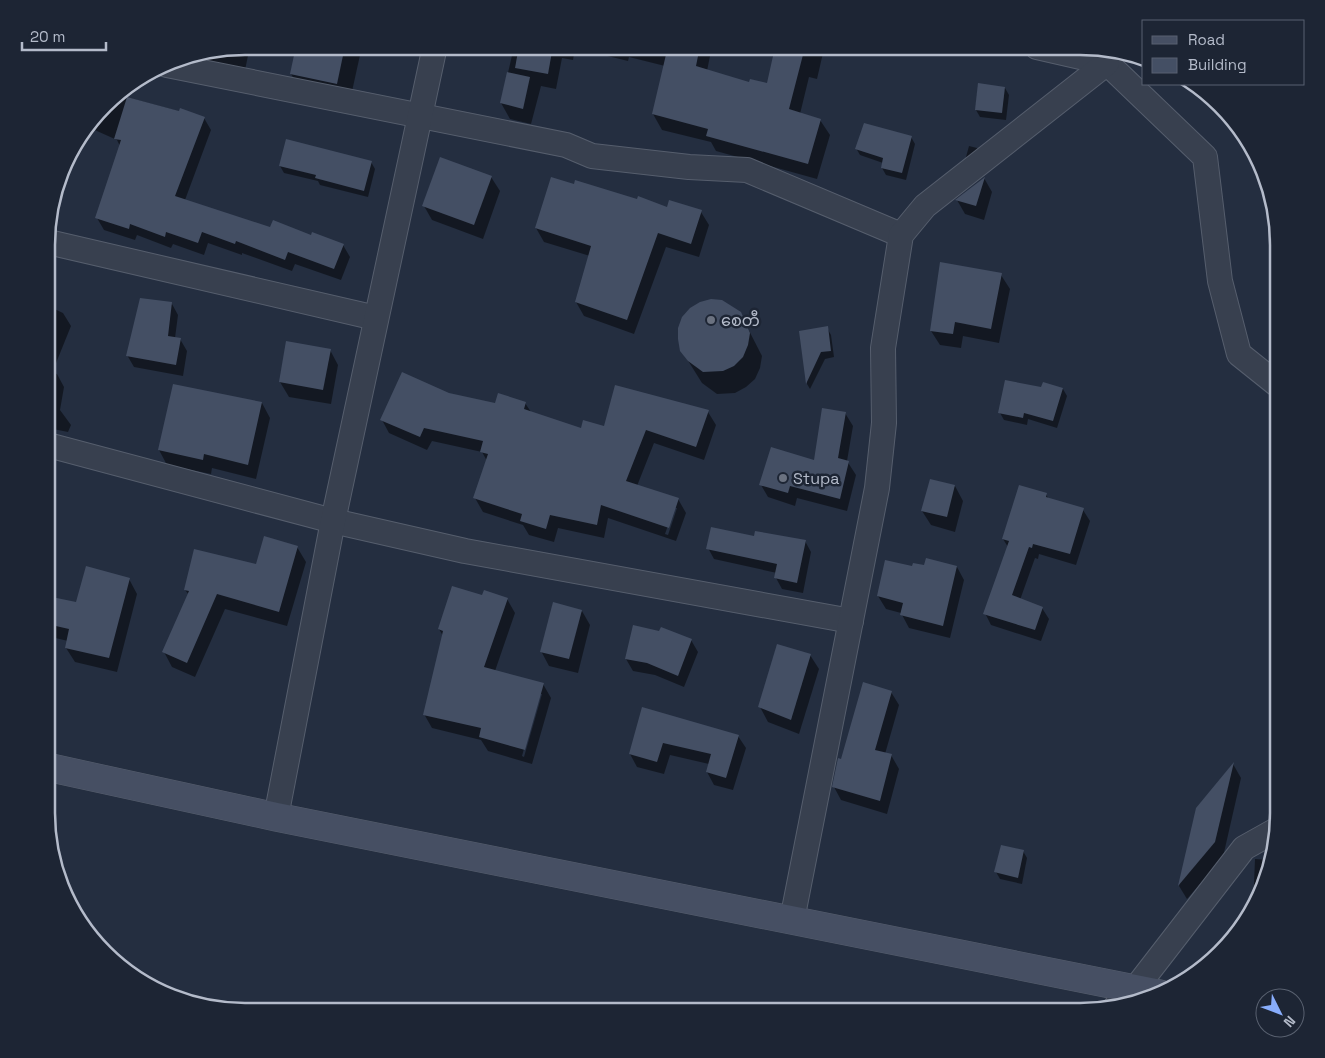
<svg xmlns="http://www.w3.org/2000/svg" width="1325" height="1058" font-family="'Space Grotesk','Noto Sans Myanmar',sans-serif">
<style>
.shadow{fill:#0007;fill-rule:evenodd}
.building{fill:#444f64}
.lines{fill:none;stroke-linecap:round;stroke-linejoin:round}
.street-casing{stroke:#565e6d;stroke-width:26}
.secondary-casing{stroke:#565e6d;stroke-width:29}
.street{stroke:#38404f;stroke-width:24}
.secondary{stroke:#464f63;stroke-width:28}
.worship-dot{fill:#6b7280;stroke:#1d2534;stroke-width:2}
.labels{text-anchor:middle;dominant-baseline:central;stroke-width:5;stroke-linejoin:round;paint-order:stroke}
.poi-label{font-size:16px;fill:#b4bbca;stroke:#1d2534;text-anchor:start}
.rim{fill:none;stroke:#b4bbca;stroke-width:2.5}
</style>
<rect width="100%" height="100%" fill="#242e40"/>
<g class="shadow">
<path d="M 250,46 L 244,75 L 181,57 L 245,46 Z"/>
<path d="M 297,46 L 362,46 L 349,105 L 304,95 L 291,74 Z"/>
<path d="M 485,46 L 712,46 L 707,71 L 750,83 L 768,85 L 776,47 L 819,47 L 823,53 L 817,79 L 809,77 L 800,114 L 820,120 L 830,135 L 817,179 L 716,151 L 711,142 L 662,130 L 653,114 L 665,66 L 629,57 L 628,61 L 575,48 L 573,60 L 562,58 L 556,89 L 541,86 L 531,124 L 510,119 L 501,103 L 513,51 Z"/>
<path d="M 979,85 L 1005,88 L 1009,95 L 1006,120 L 980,117 L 976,110 Z"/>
<path d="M 115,94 L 204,118 L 211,130 L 185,200 L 271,229 L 343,245 L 350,257 L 341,280 L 295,264 L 292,271 L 242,253 L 242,255 L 208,243 L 204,255 L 173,244 L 171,248 L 137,235 L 135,240 L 104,230 L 97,218 L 120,146 L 117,140 L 88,127 Z"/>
<path d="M 911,137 L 915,144 L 906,180 L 886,175 L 882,168 L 883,163 L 860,155 L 856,148 Z"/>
<path d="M 969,146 L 977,148 L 985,163 L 974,171 L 966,157 Z"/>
<path d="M 371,162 L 375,169 L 368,197 L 320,185 L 318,181 L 284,173 L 280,166 Z"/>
<path d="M 491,177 L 500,191 L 483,239 L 432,220 L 424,206 Z"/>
<path d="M 984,178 L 992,192 L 984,220 L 965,214 L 957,200 Z"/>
<path d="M 575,186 L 668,209 L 701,212 L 709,225 L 699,257 L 666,247 L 634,334 L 584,316 L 576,302 L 590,256 L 544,242 L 536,228 Z"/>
<path d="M 1001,275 L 1010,289 L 999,343 L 963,336 L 961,348 L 940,345 L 931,331 Z"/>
<path d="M 172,304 L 178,315 L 175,338 L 180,339 L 187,351 L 183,376 L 134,367 L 127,355 Z"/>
<path d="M 48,306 L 63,313 L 71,326 L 52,373 L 57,374 L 64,387 L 60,410 L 71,425 L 68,432 L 48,428 Z"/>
<path d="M 740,313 L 762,356 L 760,368 L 755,379 L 746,387 L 735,393 L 717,394 L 702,383 L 682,351 Z"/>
<path d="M 827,328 L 831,335 L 834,357 L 825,359 L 810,389 L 807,384 L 800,332 Z"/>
<path d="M 330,350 L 338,365 L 331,404 L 289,397 L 280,382 Z"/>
<path d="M 1042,388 L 1063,389 L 1067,396 L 1057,428 L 1028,419 L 1027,425 L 1004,420 L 1000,413 Z"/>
<path d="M 448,394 L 495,405 L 525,403 L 531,412 L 582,430 L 708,412 L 716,425 L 704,460 L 654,443 L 637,486 L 678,499 L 686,513 L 676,541 L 608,518 L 604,538 L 558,528 L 554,542 L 529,535 L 523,525 L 483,512 L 475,498 L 487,461 L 482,452 L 432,441 L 427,450 L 389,433 L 382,420 ZM 674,508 L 677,508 L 668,535 L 665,534 Z"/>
<path d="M 262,403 L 270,418 L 256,479 L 212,468 L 211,474 L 167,465 L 159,450 Z"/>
<path d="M 845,413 L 853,426 L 847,461 L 856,475 L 847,511 L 797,498 L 795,506 L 768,497 L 761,485 L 815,462 Z"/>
<path d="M 955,486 L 963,501 L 955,532 L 931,525 L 922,511 Z"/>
<path d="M 1046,494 L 1049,500 L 1083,510 L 1090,521 L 1076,565 L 1039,554 L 1038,559 L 1035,558 L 1020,600 L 1042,608 L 1049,619 L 1041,641 L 991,625 L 985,613 L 1008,547 L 1003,539 Z"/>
<path d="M 755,537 L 805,541 L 811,552 L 803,593 L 782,589 L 776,578 L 777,573 L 714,559 L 708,548 Z"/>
<path d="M 297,547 L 306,562 L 287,626 L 225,609 L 195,677 L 172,667 L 164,652 L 189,595 L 185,590 L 257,566 Z"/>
<path d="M 925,566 L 957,567 L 964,580 L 950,638 L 909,628 L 901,613 L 886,609 L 878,596 Z"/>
<path d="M 129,579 L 137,594 L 117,672 L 75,662 L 66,648 L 68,641 L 47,636 L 47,597 L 77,604 Z"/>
<path d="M 507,599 L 515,613 L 495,671 L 543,684 L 551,698 L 532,764 L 488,751 L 481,740 L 432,728 L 424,714 L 443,636 L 439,629 ZM 539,694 L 542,694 L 524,757 L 522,756 Z"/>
<path d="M 582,611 L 590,625 L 578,673 L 549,666 L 541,651 Z"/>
<path d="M 691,640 L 698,652 L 684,687 L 655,675 L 633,671 L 626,659 Z"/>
<path d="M 810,655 L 819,669 L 799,734 L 768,722 L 760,707 Z"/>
<path d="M 891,692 L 899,705 L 885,754 L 891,755 L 899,769 L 887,814 L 841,800 L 834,787 L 842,760 Z"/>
<path d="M 643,709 L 738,736 L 746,748 L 733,790 L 714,785 L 707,772 L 709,764 L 670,755 L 664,774 L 637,767 L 630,754 Z"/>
<path d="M 1278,754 L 1278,807 L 1275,802 Z"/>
<path d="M 1233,764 L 1241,778 L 1223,857 L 1187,899 L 1179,886 L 1197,809 Z"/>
<path d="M 1023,851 L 1027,858 L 1022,884 L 1000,879 L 996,872 Z"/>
<path d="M 1255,859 L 1271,860 L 1264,890 L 1253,907 Z"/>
<path d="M 470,1007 L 485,1011 L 469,1011 Z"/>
</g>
<g class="building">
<path d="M 296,46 L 345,46 L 337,84 L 290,74 Z"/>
<path d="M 519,46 L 553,46 L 548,74 L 515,68 Z"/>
<path d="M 668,46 L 700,46 L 696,66 L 749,82 L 750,79 L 767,83 L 775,47 L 805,47 L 789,109 L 821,119 L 808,164 L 706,136 L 708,129 L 652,114 Z"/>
<path d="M 507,72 L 530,77 L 523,109 L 500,103 Z"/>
<path d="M 978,83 L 1005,87 L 1002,113 L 975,110 Z"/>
<path d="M 127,97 L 179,111 L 180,108 L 205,117 L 175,196 L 270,227 L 273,220 L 311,235 L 312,232 L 344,244 L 334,269 L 288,252 L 285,260 L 236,241 L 235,244 L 202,232 L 198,243 L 166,232 L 165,237 L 130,224 L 129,229 L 95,218 L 121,140 L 114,139 Z"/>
<path d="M 864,123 L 912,136 L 902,173 L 881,168 L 883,158 L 855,149 Z"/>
<path d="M 286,139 L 372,161 L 364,191 L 315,178 L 316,175 L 279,166 Z"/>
<path d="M 440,157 L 492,176 L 474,225 L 422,206 Z"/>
<path d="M 551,177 L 574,184 L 575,180 L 637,199 L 638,196 L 667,207 L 669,200 L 702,210 L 691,244 L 658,233 L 627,320 L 575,302 L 591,246 L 535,228 Z"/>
<path d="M 985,177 L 976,206 L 955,200 Z"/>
<path d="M 940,262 L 1002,273 L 991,329 L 955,322 L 953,334 L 930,331 Z"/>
<path d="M 140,298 L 172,302 L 168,336 L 181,338 L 176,365 L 126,356 Z"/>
<path d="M 711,299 L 722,300 L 741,312 L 750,333 L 748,345 L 743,357 L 734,366 L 723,371 L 703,372 L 688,361 L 680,351 L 678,339 L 678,328 L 682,317 L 690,308 L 700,302 Z"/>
<path d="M 828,326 L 831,351 L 821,352 L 806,384 L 799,331 Z"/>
<path d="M 286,341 L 331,349 L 323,390 L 279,382 Z"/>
<path d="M 402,372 L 449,393 L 495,403 L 498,393 L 526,402 L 524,409 L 581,428 L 583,420 L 604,426 L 615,385 L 709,410 L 696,447 L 646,430 L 626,481 L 679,498 L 669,528 L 601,505 L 597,525 L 550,515 L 546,529 L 520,521 L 522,514 L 473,498 L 488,454 L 480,452 L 483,441 L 424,428 L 420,437 L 380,420 Z"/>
<path d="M 1005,380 L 1041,387 L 1043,382 L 1063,388 L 1053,421 L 1024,413 L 1023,418 L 998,413 Z"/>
<path d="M 173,384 L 262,402 L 248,465 L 204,454 L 203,460 L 158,450 Z"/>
<path d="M 822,408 L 846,412 L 838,458 L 849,461 L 840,499 L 790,486 L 788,493 L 759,485 L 771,447 L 814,460 Z"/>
<path d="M 930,479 L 955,485 L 947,517 L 921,511 Z"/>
<path d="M 1019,485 L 1047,493 L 1046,497 L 1084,508 L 1070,554 L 1033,544 L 1032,548 L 1029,547 L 1012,595 L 1043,607 L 1035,630 L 983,614 L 1009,541 L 1002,539 Z"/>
<path d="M 711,527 L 754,536 L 755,531 L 806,540 L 797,583 L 774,578 L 777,564 L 706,549 Z"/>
<path d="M 264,536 L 298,546 L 279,612 L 217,594 L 187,663 L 162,652 L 189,591 L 184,590 L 194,549 L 256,564 Z"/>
<path d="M 926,558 L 957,566 L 943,626 L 900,615 L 903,603 L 877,596 L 885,560 L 912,566 L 913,563 L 924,565 Z"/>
<path d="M 86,566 L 130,578 L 109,658 L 65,648 L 69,629 L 47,624 L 47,596 L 76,602 Z"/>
<path d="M 452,586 L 482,595 L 484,590 L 508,598 L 484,667 L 544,683 L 525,750 L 479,737 L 481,728 L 423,715 L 443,631 L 438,629 Z"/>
<path d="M 553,602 L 582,610 L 569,659 L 540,652 Z"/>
<path d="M 633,625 L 659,631 L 661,627 L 692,639 L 678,676 L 647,663 L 625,659 Z"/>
<path d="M 777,644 L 811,654 L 791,720 L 758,707 Z"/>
<path d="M 863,682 L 892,691 L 875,750 L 892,754 L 880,801 L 832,787 L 838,758 L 841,759 Z"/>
<path d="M 642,707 L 739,735 L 726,778 L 706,772 L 711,754 L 663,743 L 657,762 L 629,754 Z"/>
<path d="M 1234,762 L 1215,842 L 1178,886 L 1196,808 Z"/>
<path d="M 1001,845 L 1024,850 L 1018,878 L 994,872 Z"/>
</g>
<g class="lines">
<g class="street-casing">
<g id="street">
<path d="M 1037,47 L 1107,63 L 1205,157 L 1220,281 L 1239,354 L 1279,386"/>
<path d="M 167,65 L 566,145 L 592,156 L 689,167 L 747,170 L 901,235"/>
<path d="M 48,242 L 376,318"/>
<path d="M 48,445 L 333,521 L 465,551 L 851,621"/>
<path d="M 276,817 L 333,521 L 435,46"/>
<path d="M 792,920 L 877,488 L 884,423 L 883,348 L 901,235 L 925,206 L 1107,63"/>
<path d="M 1117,1005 L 1135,989 L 1244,848 L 1278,829"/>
</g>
</g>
<g class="secondary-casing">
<path id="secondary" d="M 47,767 L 276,817 L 1160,994"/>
</g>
<use href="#street" class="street"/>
<use href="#secondary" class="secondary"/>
</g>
<g class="worship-dot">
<circle cx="711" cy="320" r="5"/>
<circle cx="783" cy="478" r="5"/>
</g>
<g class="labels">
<g class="poi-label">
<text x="721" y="320">စေတီ</text>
<text x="793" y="478">Stupa</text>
</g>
</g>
<path d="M0 0H1325V1058H0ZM245 55H1080A190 190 0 0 1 1270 245V813A190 190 0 0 1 1080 1003H245A190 190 0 0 1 55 813V245A190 190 0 0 1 245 55Z" fill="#1d2534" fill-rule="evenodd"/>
<path class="rim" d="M245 55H1080A190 190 0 0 1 1270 245V813A190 190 0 0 1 1080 1003H245A190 190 0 0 1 55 813V245A190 190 0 0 1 245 55Z"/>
<rect x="1142" y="20" width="162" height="65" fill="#1d2534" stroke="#596170"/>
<rect x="1152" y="36" width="25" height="8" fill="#464f63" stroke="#596170"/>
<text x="1188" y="45" font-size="15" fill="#b4bbca">Road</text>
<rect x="1152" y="58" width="25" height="15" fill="#444f64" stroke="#596170"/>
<text x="1188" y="70" font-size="15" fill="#b4bbca">Building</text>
<g transform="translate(1280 1013) rotate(132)"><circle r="24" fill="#1d2534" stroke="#596170"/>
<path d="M0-4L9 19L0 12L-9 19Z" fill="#88adfc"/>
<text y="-8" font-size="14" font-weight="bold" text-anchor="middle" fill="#b4bbca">N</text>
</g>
<path d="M22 42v8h84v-8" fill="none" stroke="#b4bbca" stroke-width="2.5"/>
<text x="30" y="42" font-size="15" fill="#b4bbca" stroke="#1d2534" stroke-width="4" paint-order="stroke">20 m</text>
</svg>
